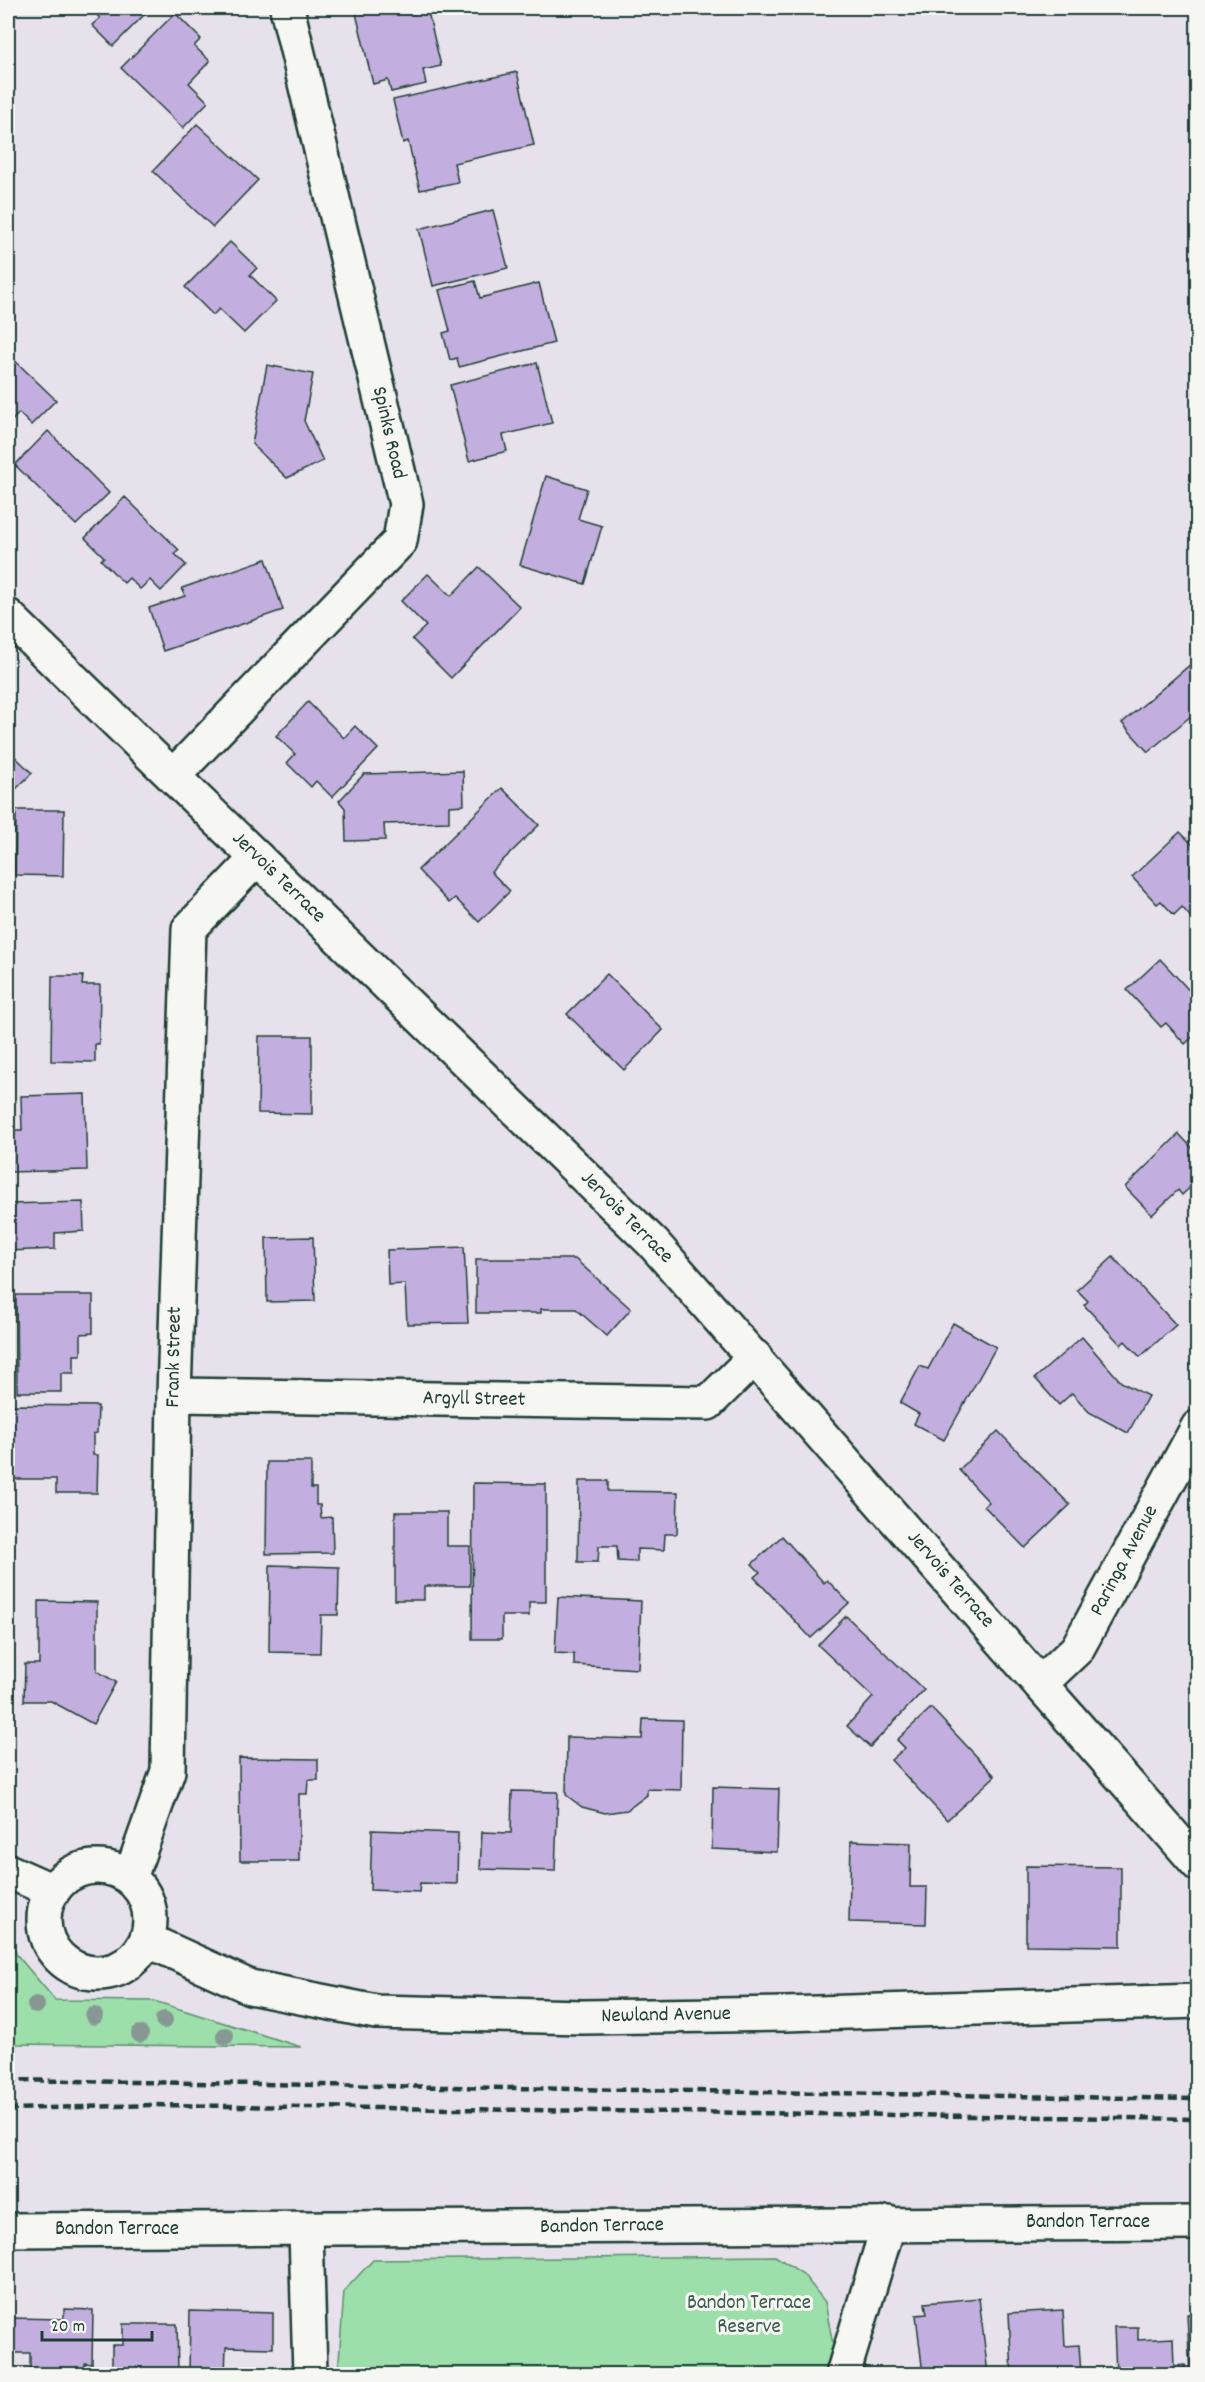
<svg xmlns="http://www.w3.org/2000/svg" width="1205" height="2382" font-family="Dekko,sans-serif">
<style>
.green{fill:#9cdfaa;stroke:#5e8e6f;stroke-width:1.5}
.building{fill:#c3afdf;stroke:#1f3d34;stroke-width:1.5}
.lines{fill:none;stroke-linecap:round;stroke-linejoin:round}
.minor-casing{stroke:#1f3d34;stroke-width:38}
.minor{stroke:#f6f6f2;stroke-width:33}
.rail{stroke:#1f3d34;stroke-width:4.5;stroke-dasharray:9 4.5;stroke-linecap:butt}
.tree{fill:#879894}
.labels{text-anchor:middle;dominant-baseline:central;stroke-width:6;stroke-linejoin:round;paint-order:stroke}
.street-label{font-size:21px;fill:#1f3d34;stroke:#f6f6f2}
.park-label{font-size:21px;fill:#385d4c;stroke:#f6f6f2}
</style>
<rect width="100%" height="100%" fill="#e7e1ec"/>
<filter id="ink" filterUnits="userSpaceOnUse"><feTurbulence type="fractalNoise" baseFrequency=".0167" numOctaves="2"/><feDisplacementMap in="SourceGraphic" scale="12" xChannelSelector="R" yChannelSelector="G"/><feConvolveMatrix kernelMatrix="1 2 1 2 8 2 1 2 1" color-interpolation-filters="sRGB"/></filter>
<g filter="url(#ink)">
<g class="green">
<path d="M 8,1935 L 17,1955 L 55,2000 L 154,2001 L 301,2047 L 8,2044 Z"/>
<path d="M 775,2256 L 803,2274 L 825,2302 L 833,2345 L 825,2374 L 338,2374 L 344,2291 L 373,2260 Z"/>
</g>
<g class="building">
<path d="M 89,8 L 138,8 L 145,14 L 113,46 L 92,25 L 100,18 Z"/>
<path d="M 360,8 L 427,8 L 441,66 L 423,70 L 426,84 L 391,92 L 388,80 L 373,84 L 355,9 Z"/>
<path d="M 175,13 L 201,39 L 194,46 L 210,61 L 189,83 L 208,102 L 183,128 L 121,68 Z"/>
<path d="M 517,72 L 534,145 L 454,163 L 458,182 L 420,190 L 408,141 L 403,143 L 393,100 Z"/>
<path d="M 197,124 L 258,180 L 213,227 L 153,171 Z"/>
<path d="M 493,210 L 508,268 L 433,286 L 419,229 Z"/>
<path d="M 230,242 L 257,268 L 250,275 L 276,301 L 244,333 L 219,309 L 213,315 L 185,287 Z"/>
<path d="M 475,281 L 480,298 L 539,283 L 554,343 L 459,367 L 457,358 L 450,360 L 443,333 L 450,331 L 439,290 Z"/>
<path d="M 8,354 L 56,400 L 31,425 L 19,413 L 8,425 Z"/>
<path d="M 537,363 L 552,423 L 503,435 L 507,451 L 469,461 L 450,385 Z"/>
<path d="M 267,365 L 313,374 L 304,421 L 323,461 L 287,478 L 252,444 Z"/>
<path d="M 48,431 L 109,493 L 76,525 L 15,465 Z"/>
<path d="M 546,476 L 587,489 L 578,519 L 602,526 L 585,584 L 520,565 Z"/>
<path d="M 125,497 L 179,550 L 175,554 L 186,565 L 161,591 L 150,580 L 140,589 L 129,578 L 124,583 L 101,560 L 104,557 L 85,538 Z"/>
<path d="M 266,559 L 283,610 L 163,651 L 149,608 L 185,596 L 182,588 Z"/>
<path d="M 479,567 L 520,607 L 451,678 L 412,639 L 426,626 L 401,601 L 428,574 L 451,596 Z"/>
<path d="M 1198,658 L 1198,710 L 1148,752 L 1122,723 Z"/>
<path d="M 308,702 L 344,738 L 355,726 L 378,749 L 332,797 L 316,781 L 311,787 L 287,763 L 295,754 L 276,736 Z"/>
<path d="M 8,750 L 32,773 L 10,795 L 8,793 Z"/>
<path d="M 463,771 L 464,805 L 449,806 L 449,822 L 384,824 L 385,840 L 346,841 L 345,808 L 339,801 L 364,774 Z"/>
<path d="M 502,788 L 539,825 L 491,872 L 510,891 L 479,922 L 455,898 L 449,903 L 418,870 Z"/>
<path d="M 16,810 L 64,810 L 63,876 L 15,875 Z"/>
<path d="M 1180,832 L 1198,850 L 1198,920 L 1195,922 L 1182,907 L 1174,915 L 1161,901 L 1157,904 L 1132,877 Z"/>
<path d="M 1160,959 L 1198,1000 L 1198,1032 L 1185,1044 L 1166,1023 L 1161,1027 L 1127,990 Z"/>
<path d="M 607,974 L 663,1030 L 624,1070 L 567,1014 Z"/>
<path d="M 52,976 L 83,976 L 82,985 L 100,985 L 99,1044 L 95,1044 L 95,1062 L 51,1061 Z"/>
<path d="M 259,1036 L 312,1036 L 312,1114 L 258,1113 Z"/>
<path d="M 85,1094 L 87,1170 L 8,1172 L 8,1130 L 22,1130 L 21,1096 Z"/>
<path d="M 1179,1134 L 1198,1154 L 1198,1167 L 1192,1173 L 1198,1180 L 1182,1195 L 1178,1190 L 1152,1215 L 1125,1187 Z"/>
<path d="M 83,1202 L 84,1231 L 55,1233 L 55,1249 L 8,1251 L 8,1204 Z"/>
<path d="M 313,1237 L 315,1301 L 267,1302 L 266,1238 Z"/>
<path d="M 464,1247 L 468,1323 L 407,1324 L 405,1284 L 388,1285 L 387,1250 Z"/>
<path d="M 1113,1257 L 1176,1325 L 1140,1357 L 1125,1341 L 1121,1345 L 1084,1305 L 1088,1301 L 1077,1290 Z"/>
<path d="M 476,1259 L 575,1259 L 631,1309 L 607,1336 L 576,1309 L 541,1309 L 541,1313 L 476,1313 Z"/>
<path d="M 16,1295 L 93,1295 L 93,1333 L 81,1334 L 81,1355 L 74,1355 L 74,1373 L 61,1373 L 61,1392 L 17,1392 Z"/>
<path d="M 953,1323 L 996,1347 L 944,1440 L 914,1424 L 919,1414 L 900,1403 L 920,1366 L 928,1369 Z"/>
<path d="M 1082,1337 L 1121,1382 L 1148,1396 L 1128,1433 L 1089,1412 L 1072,1393 L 1059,1405 L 1035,1378 Z"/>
<path d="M 8,1405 L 98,1406 L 97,1433 L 93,1434 L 93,1455 L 98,1455 L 97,1493 L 56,1493 L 56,1479 L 8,1479 Z"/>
<path d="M 998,1431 L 1070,1505 L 1025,1548 L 984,1506 L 989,1502 L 959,1470 Z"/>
<path d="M 267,1462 L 311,1462 L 311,1488 L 316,1488 L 316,1505 L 320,1505 L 321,1518 L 332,1517 L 333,1553 L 266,1554 Z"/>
<path d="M 579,1481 L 608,1481 L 608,1491 L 678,1492 L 677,1534 L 665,1534 L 664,1550 L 637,1549 L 637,1562 L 618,1561 L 617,1546 L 599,1546 L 598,1562 L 578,1562 Z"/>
<path d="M 473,1483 L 546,1484 L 546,1602 L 529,1602 L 529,1616 L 502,1616 L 502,1639 L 472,1639 Z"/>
<path d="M 395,1512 L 447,1512 L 447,1546 L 470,1546 L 470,1586 L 424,1586 L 424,1600 L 395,1600 Z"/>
<path d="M 782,1536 L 824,1583 L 827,1580 L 849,1603 L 811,1638 L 754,1577 L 760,1572 L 752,1564 Z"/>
<path d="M 270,1565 L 339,1567 L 338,1615 L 321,1615 L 320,1653 L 269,1652 Z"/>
<path d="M 558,1597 L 641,1601 L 638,1669 L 574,1665 L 574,1654 L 555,1653 Z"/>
<path d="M 39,1601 L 97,1602 L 97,1671 L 116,1682 L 93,1724 L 51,1701 L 24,1701 L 25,1664 L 39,1664 Z"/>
<path d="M 846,1616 L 924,1690 L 870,1747 L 847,1726 L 873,1697 L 818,1645 Z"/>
<path d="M 931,1708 L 995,1776 L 947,1820 L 891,1760 L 905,1748 L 897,1740 Z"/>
<path d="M 643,1719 L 682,1720 L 681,1790 L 647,1789 L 647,1795 L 627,1810 L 605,1813 L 582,1807 L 566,1795 L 567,1737 L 642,1739 Z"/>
<path d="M 239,1758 L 318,1759 L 318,1780 L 308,1780 L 307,1794 L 299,1794 L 299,1861 L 240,1861 Z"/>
<path d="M 713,1787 L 779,1789 L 777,1852 L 712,1849 Z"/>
<path d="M 512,1791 L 558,1792 L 555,1871 L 480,1869 L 482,1832 L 511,1833 Z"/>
<path d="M 372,1830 L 458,1833 L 457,1884 L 420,1883 L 419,1892 L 370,1890 Z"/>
<path d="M 851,1841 L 911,1843 L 910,1887 L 927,1887 L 926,1924 L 849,1922 Z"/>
<path d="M 1026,1866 L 1121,1867 L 1121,1946 L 1026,1945 Z"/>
<path d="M 979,2298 L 988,2374 L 923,2374 L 916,2315 L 927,2314 L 925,2303 Z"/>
<path d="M 64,2309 L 93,2310 L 92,2364 L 85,2363 L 85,2374 L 30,2374 L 30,2353 L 10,2353 L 10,2318 L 64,2319 Z"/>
<path d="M 1063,2310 L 1065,2346 L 1079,2345 L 1081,2374 L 1012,2374 L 1009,2313 Z"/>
<path d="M 190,2311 L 273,2313 L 273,2348 L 226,2347 L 225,2374 L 189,2374 Z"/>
<path d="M 1187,2314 L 1198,2314 L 1198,2374 L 1190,2374 Z"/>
<path d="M 123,2324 L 177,2324 L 178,2374 L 112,2374 L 112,2345 L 123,2345 Z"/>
<path d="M 1114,2327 L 1138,2327 L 1138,2340 L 1173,2338 L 1174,2366 L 1185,2365 L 1185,2374 L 1116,2374 Z"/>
</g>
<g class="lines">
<g class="minor-casing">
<g id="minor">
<path d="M 8,616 L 653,1243 L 1198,1864"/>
<path d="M 173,776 L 400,541 L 406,504 L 287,8"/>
<path d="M 174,1395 L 708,1403 L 755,1357"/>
<path d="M 1040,1684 L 1077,1649 L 1198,1427"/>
<circle cx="97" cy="1920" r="53"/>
<path d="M 8,1871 L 53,1891"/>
<path d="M 130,1878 L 168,1771 L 174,1395 L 189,929 L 257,858"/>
<path d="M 147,1940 L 250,1987 L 376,2012 L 583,2017 L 785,2014 L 1198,2001"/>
<path d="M 8,2230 C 404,2230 801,2223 1198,2223"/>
<path d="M 306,2230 L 310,2374"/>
<path d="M 843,2374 L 889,2223"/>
</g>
</g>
<use href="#minor" class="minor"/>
<g class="rail">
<path d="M 8,2080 L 1198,2099"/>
<path d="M 8,2109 L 156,2105 L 1198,2119"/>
</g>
</g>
<g class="tree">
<circle cx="36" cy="2005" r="9"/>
<circle cx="94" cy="2016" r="9"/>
<circle cx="164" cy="2020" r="9"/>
<circle cx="140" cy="2034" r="9"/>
<circle cx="225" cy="2036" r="9"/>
</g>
</g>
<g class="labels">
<g class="street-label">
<text transform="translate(388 433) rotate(77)">Spinks Road</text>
<text transform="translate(278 878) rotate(44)">Jervois Terrace</text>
<text transform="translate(626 1218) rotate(45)">Jervois Terrace</text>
<text transform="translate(175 1357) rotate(-89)">Frank Street</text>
<text transform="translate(474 1400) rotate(1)">Argyll Street</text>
<text transform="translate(1125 1561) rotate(-62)">Paringa Avenue</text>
<text transform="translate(950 1580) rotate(49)">Jervois Terrace</text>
<text transform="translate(666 2016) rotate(-1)">Newland Avenue</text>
<text x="1088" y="2223">Bandon Terrace</text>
<text transform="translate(602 2227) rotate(-1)">Bandon Terrace</text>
<text x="117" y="2230">Bandon Terrace</text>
</g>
<g class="park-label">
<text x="749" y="2304">Bandon Terrace<tspan x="749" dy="24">Reserve</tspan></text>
</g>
</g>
<rect width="1205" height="2382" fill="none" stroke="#f6f6f2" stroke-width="30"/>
<rect x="15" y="15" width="1175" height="2352" fill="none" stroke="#1f3d34" stroke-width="2" filter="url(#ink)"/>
<path d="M42 2331v9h110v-9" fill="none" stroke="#1f3d34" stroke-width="3"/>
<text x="51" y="2331" font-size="18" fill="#1f3d34" stroke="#f6f6f2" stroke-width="4.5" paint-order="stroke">20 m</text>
</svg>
